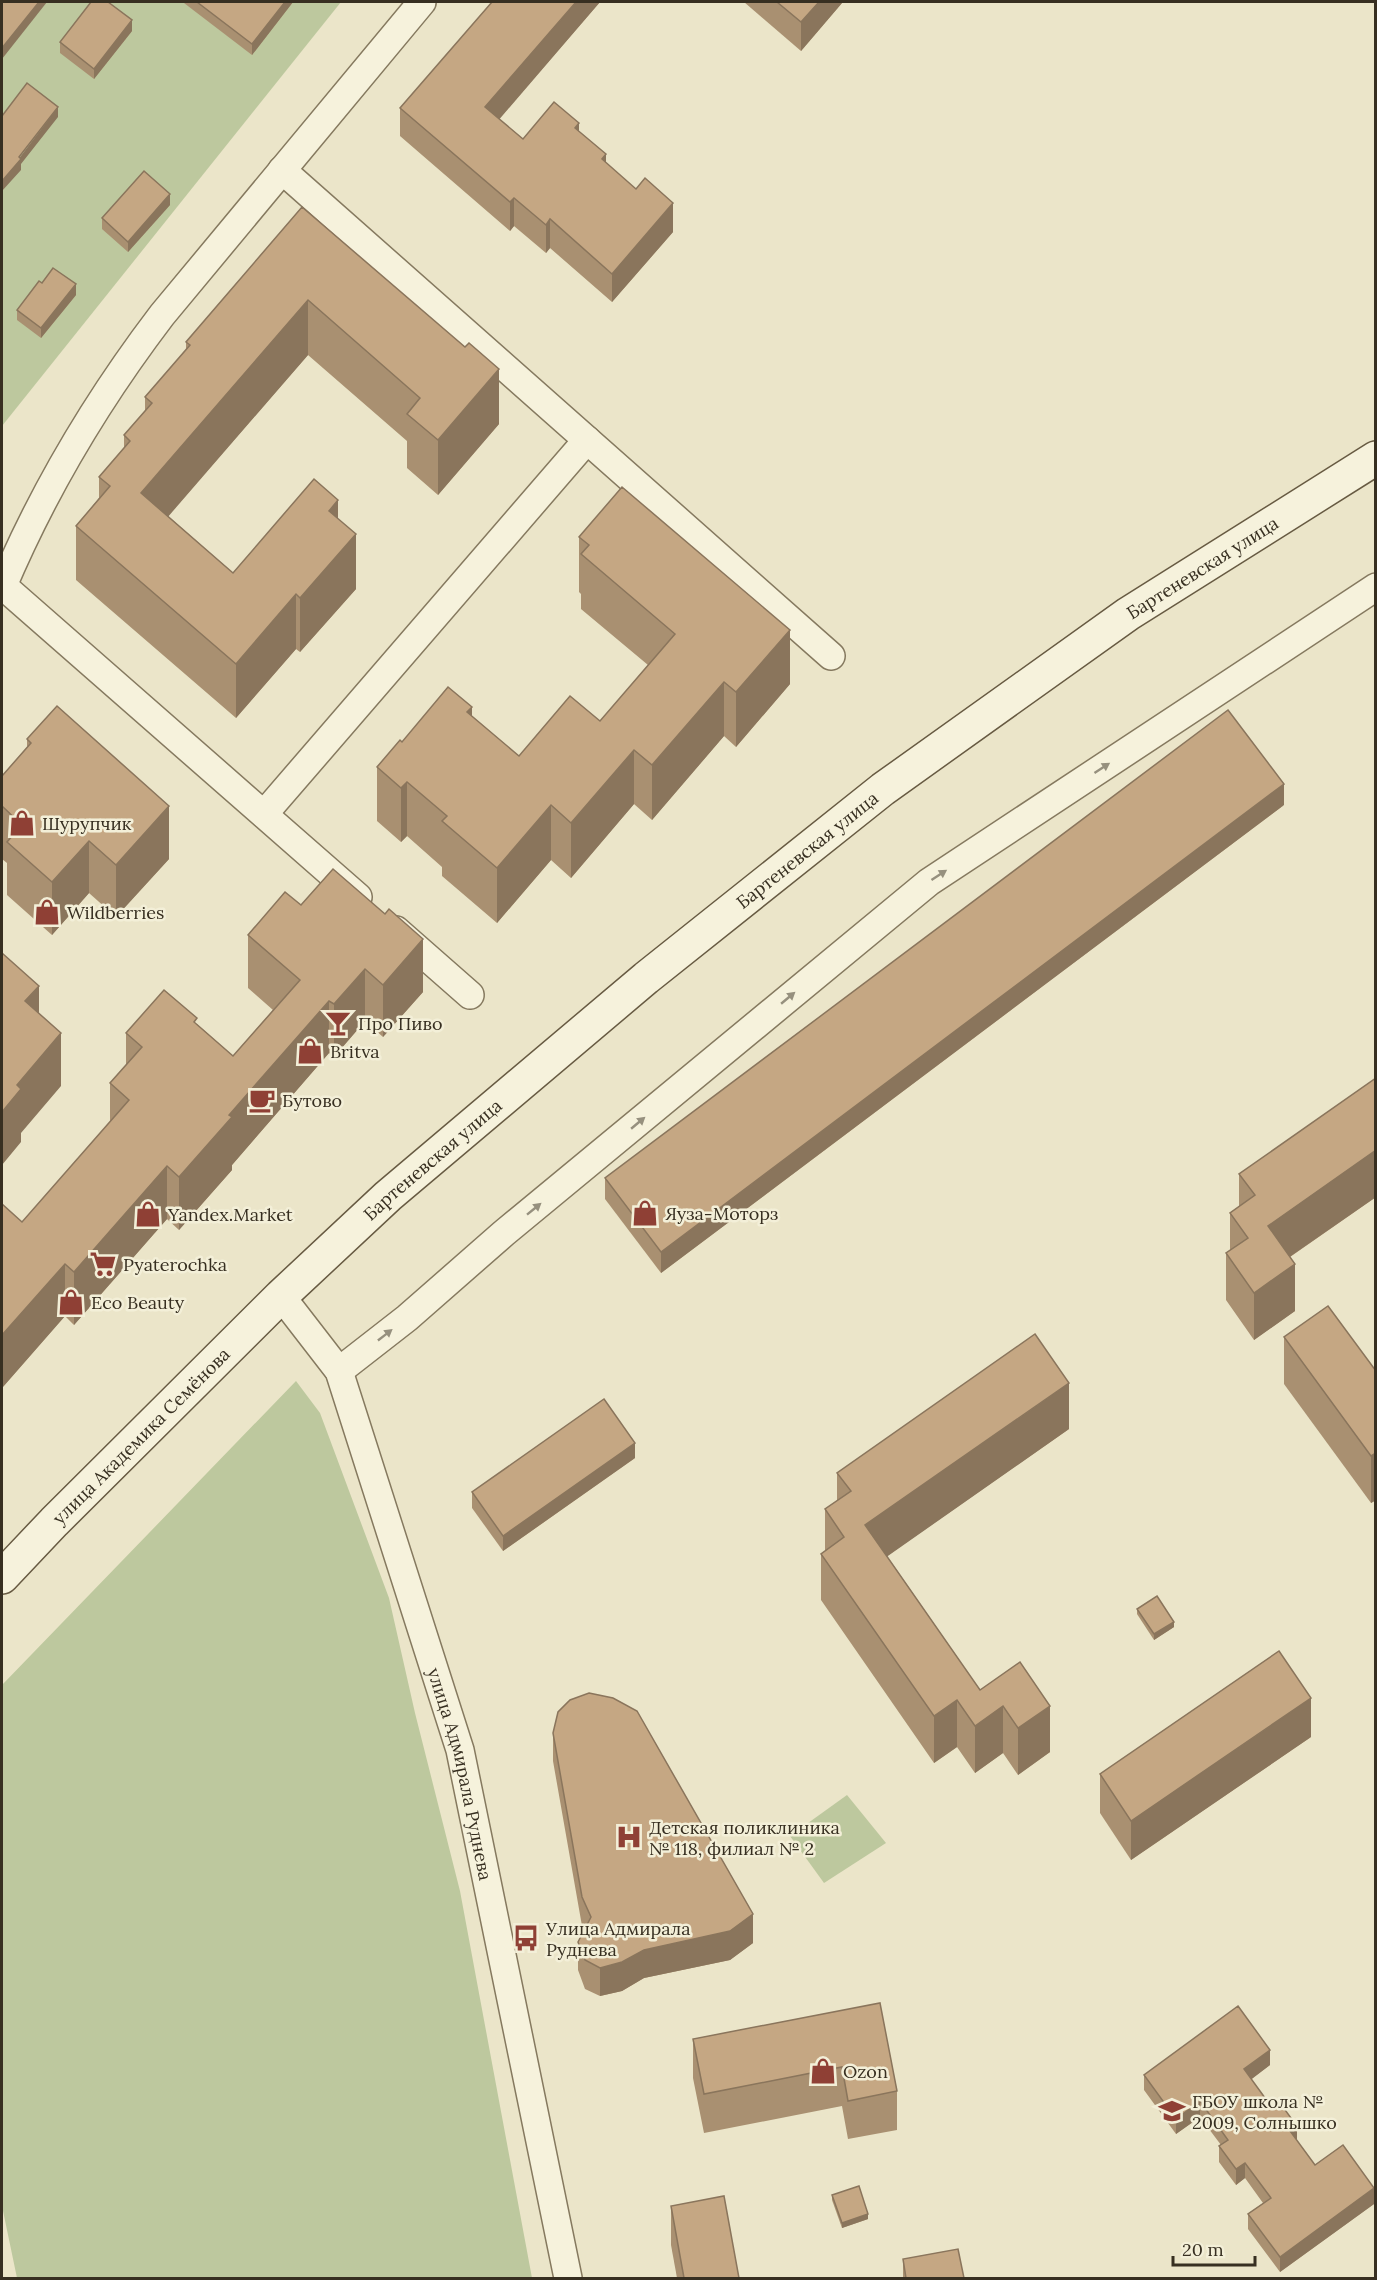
<svg xmlns="http://www.w3.org/2000/svg" width="1377" height="2280" font-family="Lora,serif">
<style>
.green{fill:#bdc89e}
.lines{fill:none;stroke-linecap:round;stroke-linejoin:round}
.street-casing{stroke:#85795f;stroke-width:30}
.secondary-casing{stroke:#675a42;stroke-width:36}
.street{stroke:#f6f2dc;stroke-width:27}
.secondary{stroke:#f6f2dc;stroke-width:33}
.wall{fill:#a99071}
.shaded-wall{fill:#8a755c}
.building{fill:#c5a783;stroke:#8a755c;stroke-width:1.5}
.oneway{fill:#96907e}
.labels{text-anchor:middle;dominant-baseline:central;stroke-width:5;stroke-linejoin:round;paint-order:stroke}
.street-label{font-size:18px;fill:#372f21;stroke:#f3efd8}
.poi-label{font-size:18px;fill:#372f21;stroke:#f3efd8;text-anchor:start}
</style>
<rect width="100%" height="100%" fill="#ebe5c9"/>
<g class="green">
<path d="M 2,2 L 341,2 L 2,426 Z"/>
<path d="M 296,1381 L 320,1413 L 389,1598 L 415,1713 L 460,1891 L 532,2278 L 17,2278 L 2,2206 L 2,1685 Z"/>
<path d="M 847,1795 L 886,1843 L 824,1883 L 790,1836 Z"/>
</g>
<g class="lines">
<g class="street-casing">
<g id="street">
<path d="M 282,170 L 831,656"/>
<path d="M 2,585 L 358,897"/>
<path d="M 2,588 C 43,491 98,399 162,315 L 422,2"/>
<path d="M 264,814 L 587,440"/>
<path d="M 396,930 L 470,995"/>
<path id="s1" d="M 281,1296 L 339,1371 L 460,1750 L 568,2278"/>
<path d="M 339,1371 L 407,1318 L 504,1233 L 929,882 L 1376,587"/>
</g>
</g>
<g class="secondary-casing">
<g id="secondary">
<path id="s2" d="M 2,1577 L 54,1522 L 281,1296 L 388,1196 L 646,978 L 883,789 L 1128,614 L 1376,458"/>
</g>
</g>
<use href="#street" class="street"/>
<use href="#secondary" class="secondary"/>
</g>
<g class="wall">
<path d="M 184,2 L 293,2 L 252,55 L 184,3 Z"/>
<path d="M 600,2 L 499,119 L 523,139 L 579,132 L 606,163 L 673,232 L 612,302 L 550,248 L 546,253 L 514,226 L 510,231 L 400,136 L 400,108 Z"/>
<path d="M 744,2 L 842,2 L 842,3 L 801,51 Z"/>
<path d="M 132,31 L 94,79 L 60,53 L 60,42 Z"/>
<path d="M 170,205 L 128,252 L 102,229 L 102,218 Z"/>
<path d="M 302,207 L 499,424 L 438,495 L 407,468 L 407,441 L 308,355 L 168,516 L 233,573 L 338,519 L 356,589 L 300,652 L 296,649 L 236,718 L 76,580 L 76,526 L 99,498 L 99,477 L 124,448 L 124,435 L 145,411 L 145,397 L 186,350 L 186,342 Z"/>
<path d="M 76,295 L 41,338 L 17,320 L 17,310 Z"/>
<path d="M 579,537 L 790,684 L 736,747 L 724,736 L 652,820 L 634,804 L 571,878 L 551,860 L 497,923 L 442,876 L 442,867 L 407,836 L 401,842 L 377,821 L 377,767 L 402,742 L 472,716 L 519,756 L 600,721 L 648,665 L 581,609 L 581,594 L 579,592 Z"/>
<path d="M 27,739 L 169,859 L 116,917 L 89,893 L 52,935 L 7,895 L 7,863 L 2,859 L 2,776 L 27,747 Z"/>
<path d="M 1284,805 L 661,1273 L 605,1199 L 605,1178 Z"/>
<path d="M 301,905 L 423,992 L 383,1037 L 365,1021 L 334,1057 L 329,1053 L 232,1165 L 232,1170 L 179,1230 L 167,1219 L 74,1325 L 65,1316 L 2,1388 L 2,1204 L 22,1222 L 110,1122 L 110,1083 L 126,1065 L 126,1033 L 197,1024 L 233,1056 L 273,1010 L 248,988 L 248,935 Z"/>
<path d="M 1376,1078 L 1376,1197 L 1290,1257 L 1295,1311 L 1254,1340 L 1226,1300 L 1226,1253 L 1230,1250 L 1230,1213 L 1239,1206 L 1239,1174 Z"/>
<path d="M 1284,1337 L 1376,1371 L 1376,1500 L 1371,1503 L 1284,1384 Z"/>
<path d="M 1069,1429 L 887,1556 L 980,1690 L 1020,1662 L 1050,1752 L 1018,1775 L 1003,1753 L 975,1773 L 957,1747 L 934,1763 L 821,1600 L 821,1554 L 825,1551 L 825,1509 L 837,1501 L 837,1473 Z"/>
<path d="M 635,1458 L 503,1551 L 472,1508 L 472,1492 Z"/>
<path d="M 1137,1609 L 1174,1627 L 1154,1640 L 1137,1614 Z"/>
<path d="M 553,1733 L 753,1943 L 730,1960 L 644,1978 L 622,1991 L 600,1996 L 585,1989 L 578,1970 L 578,1942 L 584,1930 L 582,1926 L 553,1761 Z"/>
<path d="M 1311,1737 L 1131,1860 L 1100,1813 L 1100,1774 Z"/>
<path d="M 880,2003 L 897,2091 L 897,2130 L 848,2139 L 842,2106 L 704,2133 L 693,2078 L 693,2039 Z"/>
<path d="M 1270,2065 L 1251,2079 L 1315,2165 L 1374,2204 L 1280,2272 L 1248,2229 L 1248,2214 L 1263,2203 L 1245,2178 L 1236,2185 L 1219,2162 L 1219,2146 L 1221,2145 L 1200,2117 L 1176,2134 L 1144,2090 L 1144,2075 Z"/>
<path d="M 832,2195 L 868,2219 L 842,2228 L 832,2200 Z"/>
<path d="M 671,2206 L 739,2278 L 677,2278 L 671,2245 Z"/>
<path d="M 903,2259 L 964,2278 L 903,2278 Z"/>
</g>
<g class="shaded-wall">
<path d="M 39,2 L 47,2 L 2,59 L 2,48 Z"/>
<path d="M 285,2 L 293,2 L 252,55 L 252,44 Z"/>
<path d="M 576,2 L 600,2 L 485,136 L 485,107 Z"/>
<path d="M 819,2 L 842,2 L 842,3 L 801,51 L 801,22 Z"/>
<path d="M 132,20 L 132,31 L 94,79 L 94,69 Z"/>
<path d="M 58,107 L 58,117 L 21,164 L 21,170 L 2,191 L 2,181 Z"/>
<path d="M 579,123 L 579,151 L 575,128 Z"/>
<path d="M 606,154 L 606,183 L 602,159 Z"/>
<path d="M 170,194 L 170,205 L 128,252 L 128,242 Z"/>
<path d="M 514,198 L 514,226 L 510,231 L 510,202 Z"/>
<path d="M 673,203 L 673,232 L 612,302 L 612,274 Z"/>
<path d="M 550,219 L 550,248 L 546,253 L 546,225 Z"/>
<path d="M 76,284 L 76,295 L 41,338 L 41,328 Z"/>
<path d="M 308,300 L 308,355 L 141,548 L 141,493 Z"/>
<path d="M 499,369 L 499,424 L 438,495 L 438,440 Z"/>
<path d="M 338,500 L 338,554 L 356,534 L 356,589 L 300,652 L 300,598 L 329,511 Z"/>
<path d="M 296,594 L 296,649 L 236,718 L 236,664 Z"/>
<path d="M 790,630 L 790,684 L 736,747 L 736,692 Z"/>
<path d="M 724,682 L 724,736 L 652,820 L 652,765 Z"/>
<path d="M 472,707 L 472,762 L 467,712 Z"/>
<path d="M 634,750 L 634,804 L 571,878 L 571,823 Z"/>
<path d="M 407,782 L 407,836 L 401,842 L 401,788 Z"/>
<path d="M 1284,784 L 1284,805 L 661,1273 L 661,1252 Z"/>
<path d="M 551,805 L 551,860 L 497,923 L 497,868 Z"/>
<path d="M 169,806 L 169,859 L 116,917 L 116,865 Z"/>
<path d="M 89,841 L 89,893 L 52,935 L 52,882 Z"/>
<path d="M 423,939 L 423,992 L 383,1037 L 383,985 Z"/>
<path d="M 365,969 L 365,1021 L 334,1057 L 334,1004 Z"/>
<path d="M 39,986 L 39,1038 L 25,1001 Z"/>
<path d="M 329,1001 L 329,1053 L 232,1165 L 232,1170 L 179,1230 L 179,1177 L 229,1115 Z"/>
<path d="M 61,1033 L 61,1086 L 21,1133 L 21,1142 L 2,1165 L 2,1112 L 17,1085 Z"/>
<path d="M 1376,1150 L 1376,1197 L 1268,1272 L 1268,1226 Z"/>
<path d="M 167,1166 L 167,1219 L 74,1325 L 74,1272 Z"/>
<path d="M 65,1264 L 65,1316 L 2,1388 L 2,1335 Z"/>
<path d="M 1295,1264 L 1295,1311 L 1254,1340 L 1254,1293 Z"/>
<path d="M 1069,1383 L 1069,1429 L 865,1572 L 865,1525 Z"/>
<path d="M 635,1443 L 635,1458 L 503,1551 L 503,1536 Z"/>
<path d="M 1376,1453 L 1376,1500 L 1371,1503 L 1371,1456 Z"/>
<path d="M 1174,1622 L 1174,1627 L 1154,1640 L 1154,1634 Z"/>
<path d="M 1311,1698 L 1311,1737 L 1131,1860 L 1131,1821 Z"/>
<path d="M 957,1700 L 957,1747 L 934,1763 L 934,1716 Z"/>
<path d="M 1003,1706 L 1003,1753 L 975,1773 L 975,1726 Z"/>
<path d="M 1050,1706 L 1050,1752 L 1018,1775 L 1018,1728 Z"/>
<path d="M 753,1914 L 753,1943 L 730,1960 L 644,1978 L 622,1991 L 600,1996 L 600,1968 L 644,1950 Z"/>
<path d="M 1270,2050 L 1270,2065 L 1244,2085 L 1244,2069 Z"/>
<path d="M 1200,2101 L 1200,2117 L 1176,2134 L 1176,2119 Z"/>
<path d="M 1297,2126 L 1297,2141 L 1290,2131 Z"/>
<path d="M 1245,2163 L 1245,2178 L 1236,2185 L 1236,2169 Z"/>
<path d="M 1374,2188 L 1374,2204 L 1280,2272 L 1280,2257 Z"/>
<path d="M 868,2214 L 868,2219 L 842,2228 L 842,2223 Z"/>
</g>
<g class="building">
<path d="M 2,2 L 39,2 L 2,48 Z"/>
<path d="M 91,2 L 108,2 L 132,20 L 94,69 L 60,42 Z"/>
<path d="M 197,2 L 285,2 L 252,44 Z"/>
<path d="M 492,2 L 576,2 L 485,107 L 523,139 L 554,102 L 579,123 L 575,128 L 606,154 L 602,159 L 636,189 L 645,178 L 673,203 L 612,274 L 550,219 L 546,225 L 514,198 L 510,202 L 400,108 Z"/>
<path d="M 777,2 L 819,2 L 801,22 Z"/>
<path d="M 27,83 L 58,107 L 19,157 L 21,159 L 2,181 L 2,116 Z"/>
<path d="M 144,171 L 170,194 L 128,242 L 102,218 Z"/>
<path d="M 302,207 L 465,347 L 469,343 L 499,369 L 438,440 L 407,414 L 420,398 L 308,300 L 141,493 L 233,573 L 314,479 L 338,500 L 329,511 L 356,534 L 300,598 L 296,594 L 236,664 L 76,526 L 110,486 L 99,477 L 130,441 L 124,435 L 152,403 L 145,397 L 190,345 L 186,342 Z"/>
<path d="M 53,268 L 76,284 L 41,328 L 17,310 L 39,281 L 42,283 Z"/>
<path d="M 622,487 L 790,630 L 736,692 L 724,682 L 652,765 L 634,750 L 571,823 L 551,805 L 497,868 L 442,821 L 447,816 L 407,782 L 401,788 L 377,767 L 400,740 L 402,742 L 448,687 L 472,707 L 467,712 L 519,756 L 570,696 L 600,721 L 675,634 L 581,554 L 589,545 L 579,537 Z"/>
<path d="M 57,706 L 169,806 L 116,865 L 89,841 L 52,882 L 7,842 L 22,825 L 2,806 L 2,776 L 31,743 L 27,739 Z"/>
<path d="M 1228,710 L 1284,784 L 661,1252 L 605,1178 Z"/>
<path d="M 333,869 L 385,914 L 389,909 L 423,939 L 383,985 L 365,969 L 334,1004 L 329,1001 L 229,1115 L 232,1117 L 179,1177 L 167,1166 L 74,1272 L 65,1264 L 2,1335 L 2,1204 L 22,1222 L 129,1100 L 110,1083 L 142,1047 L 126,1033 L 164,990 L 197,1018 L 194,1022 L 233,1056 L 300,980 L 248,935 L 285,892 L 301,905 Z"/>
<path d="M 2,953 L 39,986 L 25,1001 L 61,1033 L 17,1085 L 21,1089 L 2,1112 Z"/>
<path d="M 1376,1078 L 1376,1150 L 1268,1226 L 1295,1264 L 1254,1293 L 1226,1253 L 1248,1238 L 1230,1213 L 1255,1195 L 1239,1174 Z"/>
<path d="M 1328,1306 L 1376,1371 L 1376,1453 L 1371,1456 L 1284,1337 Z"/>
<path d="M 1035,1334 L 1069,1383 L 865,1525 L 980,1690 L 1020,1662 L 1050,1706 L 1018,1728 L 1003,1706 L 975,1726 L 957,1700 L 934,1716 L 821,1554 L 844,1537 L 825,1509 L 851,1491 L 837,1473 Z"/>
<path d="M 604,1399 L 635,1443 L 503,1536 L 472,1492 Z"/>
<path d="M 1157,1596 L 1174,1622 L 1154,1634 L 1137,1609 Z"/>
<path d="M 1279,1651 L 1311,1698 L 1131,1821 L 1100,1774 Z"/>
<path d="M 589,1693 L 613,1698 L 637,1711 L 753,1914 L 730,1931 L 644,1950 L 622,1962 L 600,1968 L 585,1960 L 578,1942 L 591,1917 L 582,1897 L 553,1733 L 558,1712 L 570,1700 Z"/>
<path d="M 880,2003 L 897,2091 L 848,2101 L 842,2067 L 704,2094 L 693,2039 Z"/>
<path d="M 1238,2006 L 1270,2050 L 1244,2069 L 1273,2109 L 1280,2103 L 1297,2126 L 1290,2131 L 1315,2165 L 1343,2145 L 1374,2188 L 1280,2257 L 1248,2214 L 1271,2198 L 1245,2163 L 1236,2169 L 1219,2146 L 1228,2140 L 1200,2101 L 1176,2119 L 1144,2075 Z"/>
<path d="M 859,2186 L 868,2214 L 842,2223 L 832,2195 Z"/>
<path d="M 724,2196 L 739,2278 L 684,2278 L 671,2206 Z"/>
<path d="M 958,2249 L 964,2278 L 906,2278 L 903,2259 Z"/>
</g>
<defs><path id="oneway-solid" d="M-6-.8H1V-3.2L6.5 0L1 3.2V.8H-6Z" transform="scale(1.5)"/></defs>
<g class="oneway">
<use href="#oneway-solid" transform="translate(1102 768) rotate(-33)"/>
<use href="#oneway-solid" transform="translate(939 875) rotate(-33)"/>
<use href="#oneway-solid" transform="translate(788 998) rotate(-40)"/>
<use href="#oneway-solid" transform="translate(638 1123) rotate(-40)"/>
<use href="#oneway-solid" transform="translate(534 1209) rotate(-39)"/>
<use href="#oneway-solid" transform="translate(385 1335) rotate(-38)"/>
</g>
<defs>
<g id="shop-bare" transform="scale(2.07)"><path d="M-5-2.5h2.3a2.7 3.5 0 0 1 5.4 0H5L5.5 6h-11ZM-1.5-2.5h3a1.5 2.3 0 0 0-3 0Z" fill="#8f4035" stroke="#f3efd8" stroke-width="2.5" paint-order="stroke"/></g>
<g id="bar-bare" transform="scale(2.07)"><path d="M-6-5H6L.8 .8V4.5H3.5V6h-7V4.5H-.8V.8Z" fill="#8f4035" stroke="#f3efd8" stroke-width="2.5" paint-order="stroke"/></g>
<g id="cafe-bare" transform="scale(2.07)"><path d="M-5.5-4.5H6V0H3Q3 3.5 0 3.5H-2.5Q-5.5 3.5-5.5 0ZM3-3.2v2h1.7v-2ZM-6 4.5H4V6H-6Z" fill="#8f4035" stroke="#f3efd8" stroke-width="2.5" paint-order="stroke"/></g>
<g id="supermarket-bare" transform="scale(2.07)"><path d="M-6-5.5h2.5l.6 2H6L4.5 2H-2.5L-4.4-4H-6ZM-1.5 3.2a1.3 1.3 0 1 0 .1 0ZM3 3.2a1.3 1.3 0 1 0 .1 0Z" fill="#8f4035" stroke="#f3efd8" stroke-width="2.5" paint-order="stroke"/></g>
<g id="hospital-bare" transform="scale(2.07)"><path d="M-5-5h3v3.5h4V-5h3V5h-3V1.5h-4V5h-3Z" fill="#8f4035" stroke="#f3efd8" stroke-width="2.5" paint-order="stroke"/></g>
<g id="bus-bare" transform="scale(2.07)"><path d="M-5-6H5V4H4V6H2V4H-2V6H-4V4H-5ZM-3.5-4V0h7V-4ZM-3.5 1.2v1.5H-2V1.2ZM2 1.2v1.5H3.5V1.2Z" fill="#8f4035" stroke="#f3efd8" stroke-width="2.5" paint-order="stroke"/></g>
<g id="school-bare" transform="scale(2.07)"><path d="M0-5L7-2L0 1L-7-2ZM-4 1L0 2.5L4 1V4Q0 6-4 4Z" fill="#8f4035" stroke="#f3efd8" stroke-width="2.5" paint-order="stroke"/></g>
</defs>
<g fill-rule="evenodd">
<use href="#shop-bare" x="22" y="823"/>
<use href="#shop-bare" x="47" y="912"/>
<use href="#bar-bare" x="338" y="1023"/>
<use href="#shop-bare" x="310" y="1051"/>
<use href="#cafe-bare" x="262" y="1100"/>
<use href="#shop-bare" x="645" y="1213"/>
<use href="#shop-bare" x="148" y="1214"/>
<use href="#supermarket-bare" x="103" y="1264"/>
<use href="#shop-bare" x="71" y="1302"/>
<use href="#hospital-bare" x="629" y="1837"/>
<use href="#bus-bare" x="526" y="1938"/>
<use href="#shop-bare" x="823" y="2071"/>
<use href="#school-bare" x="1172" y="2111"/>
</g>
<g class="labels">
<g class="street-label">
<text stroke="none"><textPath href="#s2" startOffset="1572">Бартеневская улица</textPath></text>
<text stroke="none"><textPath href="#s2" startOffset="1086">Бартеневская улица</textPath></text>
<text stroke="none"><textPath href="#s2" startOffset="600">Бартеневская улица</textPath></text>
<text stroke="none"><textPath href="#s2" startOffset="198">улица Академика Семёнова</textPath></text>
<text stroke="none"><textPath href="#s1" startOffset="516">улица Адмирала Руднева</textPath></text>
</g>
<g class="poi-label">
<text x="42" y="823">Шурупчик</text>
<text x="67" y="912">Wildberries</text>
<text x="358" y="1023">Про Пиво</text>
<text x="330" y="1051">Britva</text>
<text x="282" y="1100">Бутово</text>
<text x="665" y="1213">Яуза-Моторз</text>
<text x="168" y="1214">Yandex.Market</text>
<text x="123" y="1264">Pyaterochka</text>
<text x="91" y="1302">Eco Beauty</text>
<text x="649" y="1827">Детская поликлиника<tspan x="649" dy="21">№ 118, филиал № 2</tspan></text>
<text x="546" y="1928">Улица Адмирала<tspan x="546" dy="21">Руднева</tspan></text>
<text x="843" y="2071">Ozon</text>
<text x="1192" y="2101">ГБОУ школа №<tspan x="1192" dy="21">2009, Солнышко</tspan></text>
</g>
</g>
<rect width="1377" height="2280" fill="none" stroke="#372f21" stroke-width="6"/>
<path d="M1173 2256v9h82v-9" fill="none" stroke="#372f21" stroke-width="3"/>
<text x="1182" y="2256" font-size="18" fill="#372f21" stroke="#f3efd8" stroke-width="4.5" paint-order="stroke">20 m</text>
</svg>
